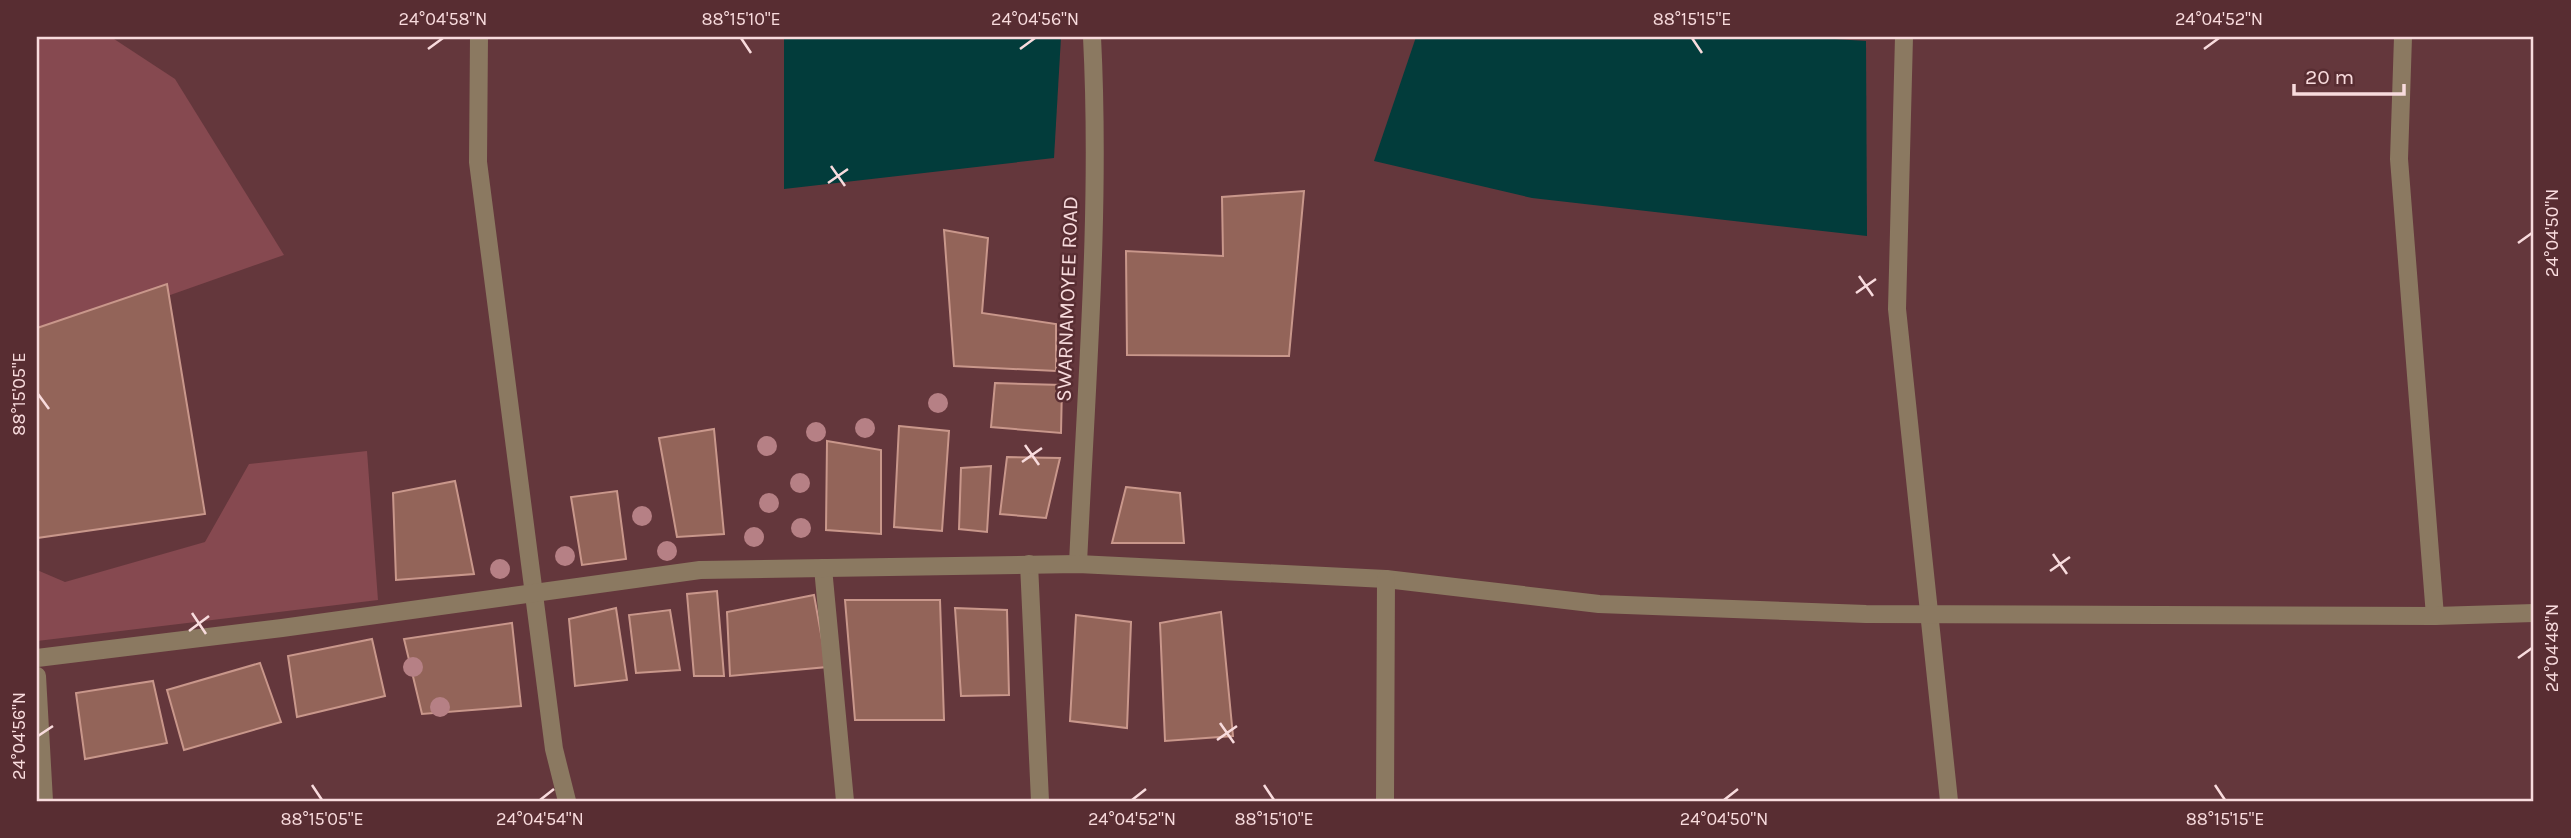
<svg xmlns="http://www.w3.org/2000/svg" width="2571" height="838" font-family="Karla,sans-serif">
<style>
.green{fill:#864950}
.water{fill:#023c3b}
.building{fill:#936459;stroke:#c9978b;stroke-width:2}
.lines{fill:none;stroke-linecap:round;stroke-linejoin:round}
.minor{stroke:#8b7961;stroke-width:18}
.tree{fill:#b68085}
.ticks{fill:none;stroke:#f8dbdd;stroke-width:2.5}
.labels{text-anchor:middle;dominant-baseline:central;stroke-width:5;stroke-linejoin:round;paint-order:stroke}
.street-label{font-size:21px;fill:#f8dbdd;stroke:#582d32}
.neatline{fill:none;stroke:#f8dbdd;stroke-width:2.5}
.ticks-label{font-size:18px;text-anchor:middle;fill:#f8dbdd}
</style>
<rect width="100%" height="100%" fill="#64373c"/>
<g class="green">
<path d="M 37,37 L 111,37 L 175,79 L 284,255 L 37,342 Z"/>
<path d="M 367,451 L 378,600 L 37,641 L 37,570 L 65,582 L 205,542 L 249,464 Z"/>
</g>
<g class="water">
<path d="M 784,37 L 1061,37 L 1054,158 L 784,189 Z"/>
<path d="M 1416,37 L 1803,37 L 1866,41 L 1867,236 L 1532,198 L 1374,161 Z"/>
</g>
<g class="building">
<path d="M 1304,191 L 1289,356 L 1127,355 L 1126,251 L 1223,256 L 1222,197 Z"/>
<path d="M 944,230 L 988,238 L 982,313 L 1056,324 L 1056,371 L 954,366 Z"/>
<path d="M 167,284 L 205,514 L 37,538 L 37,328 Z"/>
<path d="M 995,383 L 1062,385 L 1061,433 L 991,427 Z"/>
<path d="M 899,426 L 949,431 L 942,531 L 894,527 Z"/>
<path d="M 714,429 L 724,534 L 677,537 L 659,438 Z"/>
<path d="M 827,441 L 881,450 L 881,534 L 826,530 Z"/>
<path d="M 1007,457 L 1060,458 L 1046,518 L 1000,514 Z"/>
<path d="M 991,466 L 987,532 L 959,529 L 961,468 Z"/>
<path d="M 455,481 L 474,574 L 396,580 L 393,493 Z"/>
<path d="M 1126,487 L 1180,493 L 1184,543 L 1112,543 Z"/>
<path d="M 617,491 L 626,559 L 582,565 L 571,497 Z"/>
<path d="M 717,591 L 724,676 L 694,676 L 687,594 Z"/>
<path d="M 814,595 L 827,667 L 730,676 L 727,612 Z"/>
<path d="M 845,600 L 940,600 L 944,720 L 855,720 Z"/>
<path d="M 616,608 L 627,680 L 575,686 L 569,619 Z"/>
<path d="M 955,608 L 1007,610 L 1009,695 L 961,696 Z"/>
<path d="M 670,610 L 680,670 L 636,673 L 629,615 Z"/>
<path d="M 1221,612 L 1233,736 L 1165,741 L 1160,623 Z"/>
<path d="M 1076,615 L 1131,622 L 1127,728 L 1070,721 Z"/>
<path d="M 512,623 L 521,706 L 422,714 L 404,639 Z"/>
<path d="M 372,639 L 385,696 L 297,717 L 288,656 Z"/>
<path d="M 260,663 L 281,722 L 184,750 L 167,690 Z"/>
<path d="M 153,681 L 167,743 L 85,759 L 76,693 Z"/>
</g>
<g class="lines">
<g class="minor">
<path d="M 479,37 L 478,162 L 554,749 L 567,801"/>
<path d="M 1904,37 L 1897,309 L 1949,801"/>
<path d="M 2403,37 L 2399,159 L 2435,616"/>
<path d="M 1029,564 L 1040,801"/>
<path d="M 1078,564 C 1086,388 1101,212 1092,37"/>
<path d="M 823,568 L 845,801"/>
<path d="M 37,658 L 282,628 L 700,570 L 1078,564 L 1386,579 L 1599,604 L 1866,614 L 2435,616 L 2534,613"/>
<path d="M 37,676 L 44,801"/>
<path d="M 1385,801 L 1386,579"/>
</g>
</g>
<g class="tree">
<circle cx="938" cy="403" r="10"/>
<circle cx="865" cy="428" r="10"/>
<circle cx="816" cy="432" r="10"/>
<circle cx="767" cy="446" r="10"/>
<circle cx="800" cy="483" r="10"/>
<circle cx="769" cy="503" r="10"/>
<circle cx="642" cy="516" r="10"/>
<circle cx="801" cy="528" r="10"/>
<circle cx="754" cy="537" r="10"/>
<circle cx="667" cy="551" r="10"/>
<circle cx="565" cy="556" r="10"/>
<circle cx="500" cy="569" r="10"/>
<circle cx="413" cy="667" r="10"/>
<circle cx="440" cy="707" r="10"/>
</g>
<path class="ticks" d="M 741,38 L 751,53M 1692,38 L 1702,53M 428,49 L 443,38M 1020,49 L 1035,38M 2204,49 L 2219,38M 831,166 L 845,186M 828,183 L 848,169M 2518,243 L 2532,233M 1859,276 L 1873,296M 1856,293 L 1876,279M 38,394 L 49,409M 1025,445 L 1039,465M 1022,462 L 1042,448M 2053,554 L 2067,574M 2050,571 L 2070,557M 192,613 L 206,634M 189,631 L 209,616M 2518,658 L 2532,648M 1220,723 L 1234,743M 38,736 L 53,726M 1217,740 L 1237,726M 312,785 L 322,800M 1264,785 L 1274,800M 2215,785 L 2225,800M 540,800 L 554,789M 1132,800 L 1146,789M 1724,800 L 1738,789"/>
<g class="labels">
<g class="street-label">
<text transform="translate(1067 299) rotate(-88)">SWARNAMOYEE ROAD</text>
</g>
</g>
<rect width="2571" height="838" fill="none" stroke="#582d32" stroke-width="77"/>
<path d="M2294 84v10h110v-10" fill="none" stroke="#f8dbdd" stroke-width="3.5"/>
<text x="2305" y="84" font-size="21" fill="#f8dbdd" stroke="#582d32" stroke-width="5" paint-order="stroke">20 m</text>
<rect x="38" y="38" width="2494" height="762" class="neatline"/>
<g class="ticks-label">
<text x="443" y="25">24°04'58"N</text>
<text x="741" y="25">88°15'10"E</text>
<text x="1035" y="25">24°04'56"N</text>
<text x="1692" y="25">88°15'15"E</text>
<text x="2219" y="25">24°04'52"N</text>
<text transform="translate(2552 233) rotate(-90)" y="6">24°04'50"N</text>
<text transform="translate(19 394) rotate(-90)" y="6">88°15'05"E</text>
<text transform="translate(2552 648) rotate(-90)" y="6">24°04'48"N</text>
<text transform="translate(19 736) rotate(-90)" y="6">24°04'56"N</text>
<text x="322" y="825">88°15'05"E</text>
<text x="540" y="825">24°04'54"N</text>
<text x="1132" y="825">24°04'52"N</text>
<text x="1274" y="825">88°15'10"E</text>
<text x="1724" y="825">24°04'50"N</text>
<text x="2225" y="825">88°15'15"E</text>
</g>
</svg>
